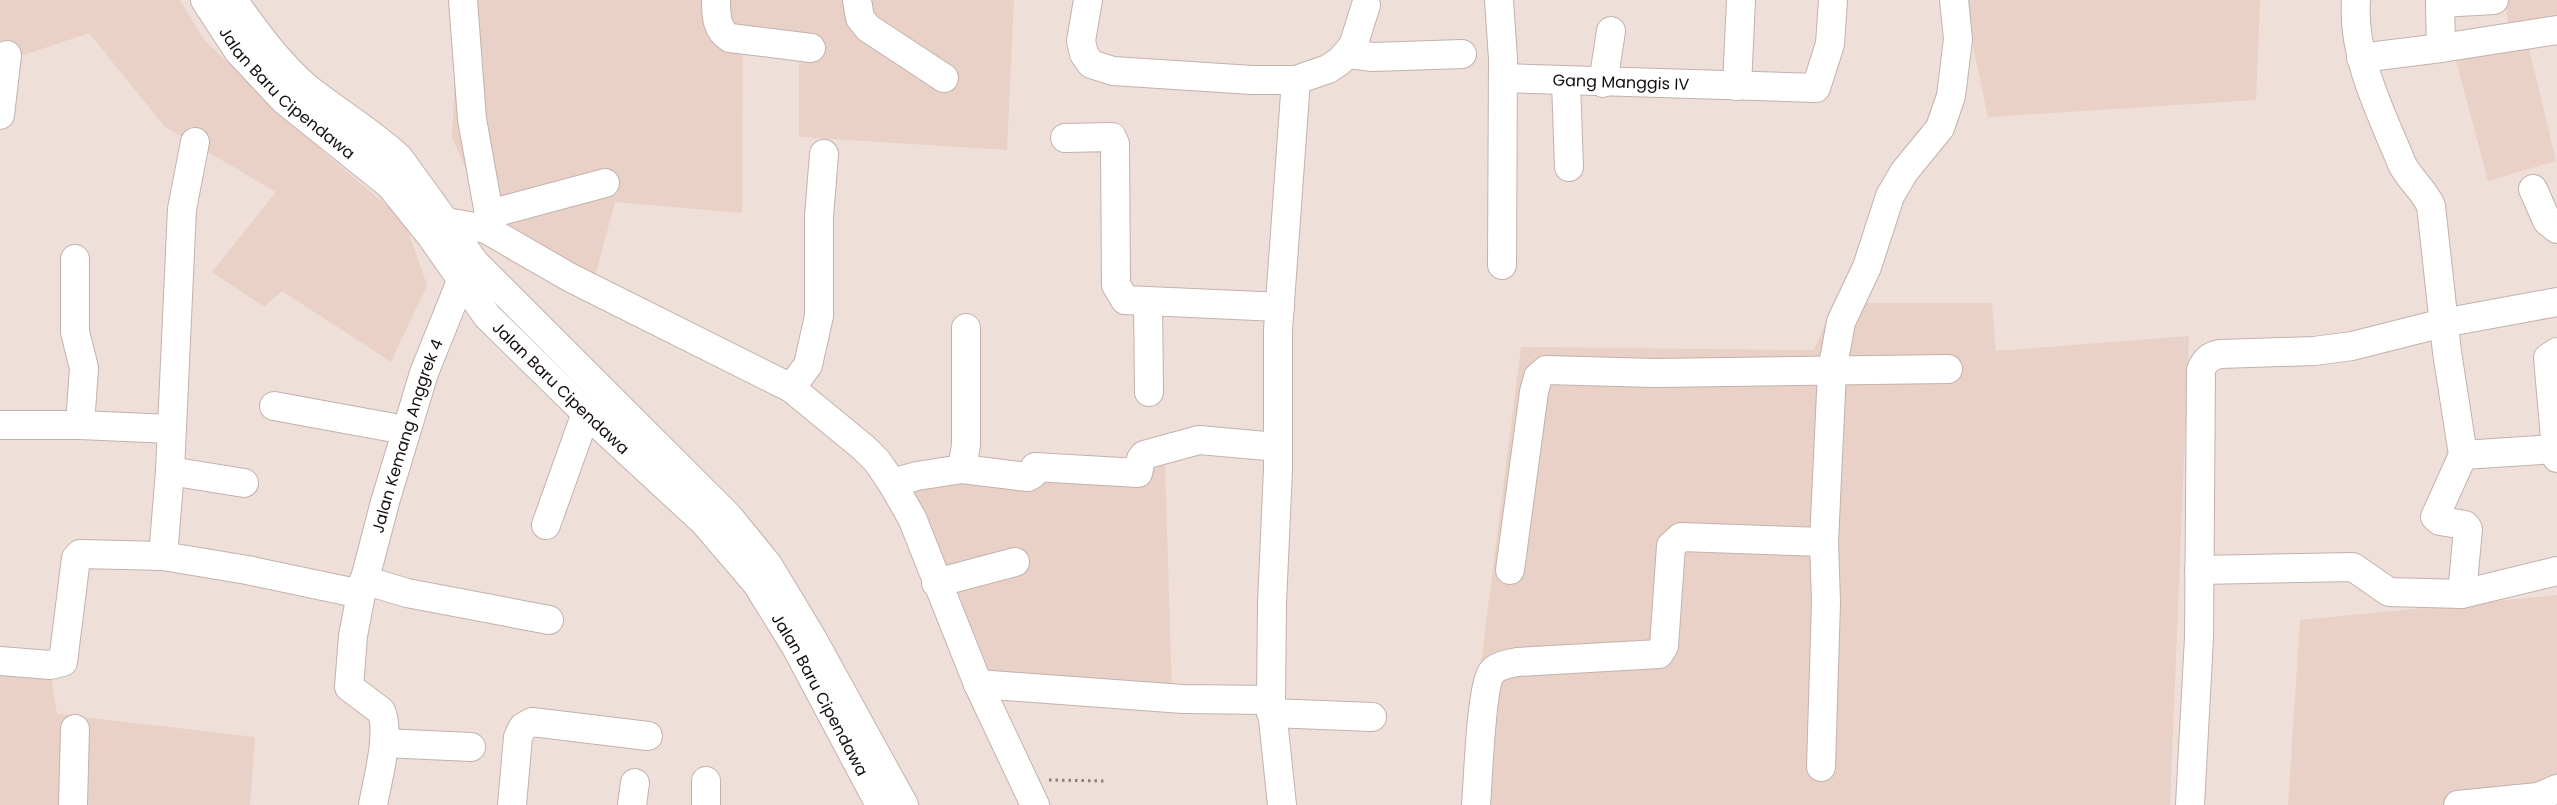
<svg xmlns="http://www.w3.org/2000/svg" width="2557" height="805" font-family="Poppins,sans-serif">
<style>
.built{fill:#e9d1c7}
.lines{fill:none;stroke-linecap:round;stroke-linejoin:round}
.minor-casing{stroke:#c2b2ac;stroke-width:30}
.major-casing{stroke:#c2b2ac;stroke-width:30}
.path{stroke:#8b807b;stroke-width:3;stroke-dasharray:2.5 4;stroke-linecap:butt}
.minor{stroke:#fff;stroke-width:28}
.major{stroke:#fff;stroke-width:28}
.labels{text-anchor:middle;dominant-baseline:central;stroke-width:4;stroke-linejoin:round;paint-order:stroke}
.street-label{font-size:16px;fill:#130d0b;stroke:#fff}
</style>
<rect width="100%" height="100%" fill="#efdfd9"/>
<g class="built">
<path d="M 0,0 L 180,0 L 204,40 L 328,156 L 404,220 L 427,285 L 391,362 L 282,291 L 264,307 L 212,272 L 276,192 L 165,127 L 89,33 L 0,63 Z"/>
<path d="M 452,0 L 1014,0 L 1007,150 L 799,137 L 799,41 L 743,33 L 742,213 L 615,202 L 588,302 L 507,260 L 452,138 L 457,25 Z"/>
<path d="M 1963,0 L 2260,0 L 2256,100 L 1988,117 Z"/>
<path d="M 2505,0 L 2557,0 L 2557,24 L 2524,28 L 2556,161 L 2488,181 L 2452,45 L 2509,28 Z"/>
<path d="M 1834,303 L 1992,303 L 1996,351 L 2189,336 L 2170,805 L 1463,805 L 1521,347 L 1814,350 Z"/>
<path d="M 1165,463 L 1172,695 L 972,680 L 896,486 L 957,473 L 1134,478 Z"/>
<path d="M 2557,595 L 2557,805 L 2288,805 L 2300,620 Z"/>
<path d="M 0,661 L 50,666 L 57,714 L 255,737 L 250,805 L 0,805 Z"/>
</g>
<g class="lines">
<g class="minor-casing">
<g id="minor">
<path d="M 463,0 L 472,119 L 489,214 L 486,229"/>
<path d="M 716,0 C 716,14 716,30 730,38 L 811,48"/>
<path d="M 857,0 L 860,18 L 868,28 L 944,78"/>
<path d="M 1088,0 L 1081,41 L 1084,54 L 1091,64 L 1113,71 L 1252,80 L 1296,80 L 1328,69 L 1340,61 L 1353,46 L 1366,5"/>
<path d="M 1499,0 L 1503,59 L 1502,265"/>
<path d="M 2356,0 C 2352,58 2381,112 2402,164 C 2410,180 2424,190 2431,206 L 2447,352 L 2463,455 L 2435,517 L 2440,521 L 2465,525 L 2468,529 L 2462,594"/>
<path d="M 2441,48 L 2440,3 L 2494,0"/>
<path d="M 1348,54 L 1373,57 L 1462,54"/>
<path d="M 2361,58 L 2441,48 L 2557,30"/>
<path id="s1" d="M 1503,78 L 1816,88 L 1830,44 L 1833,0"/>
<path d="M 1566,82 L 1569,167"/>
<path d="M 1603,83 L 1611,31"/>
<path d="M 1737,86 L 1741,0"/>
<path d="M 0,115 L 7,55"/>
<path d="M 1065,138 L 1112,137 L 1115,144 L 1116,285 L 1125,300 L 1280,307"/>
<path d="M 195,142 L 182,209 L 170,471 L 163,556 L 247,570 L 361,594"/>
<path d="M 2533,189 L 2547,221 L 2557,229"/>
<path d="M 489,214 L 605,183"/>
<path d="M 432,235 L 446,222 L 486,229 L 569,277 L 791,388 L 864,448 L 877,461 L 892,483 L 912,518 L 978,684 L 1035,805"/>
<path d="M 75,259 L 75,332 L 84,368 L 80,425"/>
<path d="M 1148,302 L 1149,392"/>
<path d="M 791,388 L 808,365 L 819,316 L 819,217 L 824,154"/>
<path d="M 274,406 L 405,430"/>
<path d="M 0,425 L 80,425 L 171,429"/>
<path d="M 2556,449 L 2548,358 L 2557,352"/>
<path d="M 2463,455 L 2556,449 L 2557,458"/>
<path d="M 962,469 L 966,445 L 966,328"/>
<path d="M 170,471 L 244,483"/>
<path d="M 892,483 L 917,476 L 962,469 L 1028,477 L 1033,474 L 1035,467 L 1138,473 L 1141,459 L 1144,455 L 1199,440 L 1277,447"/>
<path d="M 546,525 L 586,413"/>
<path d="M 1510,570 L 1534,392 L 1538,377 L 1546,370 L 1655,373 L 1948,369"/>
<path d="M 2199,570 L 2353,567 L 2389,592 L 2462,594 L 2557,571"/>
<path d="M 364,580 L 407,593 L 549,620"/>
<path d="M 936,583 L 1015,562"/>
<path d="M 0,661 L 50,665 L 63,662 L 76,558 L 80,554 L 163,556"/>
<path d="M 978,684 L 1183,699 L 1271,700"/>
<path d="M 1271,713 L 1372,717"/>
<path d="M 384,743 L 471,747"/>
<path d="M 1821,767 L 1826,602 L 1824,542 L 1832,371 L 1841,322 L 1867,267 L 1890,196 L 1904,172 L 1940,128 L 1951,96 L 1958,39 L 1954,0"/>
<path d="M 706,781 L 706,805"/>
<path d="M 73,805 L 75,729"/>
<path id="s2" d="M 373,805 C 377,782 391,732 381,711 L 349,687 L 353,636 L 361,594 L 385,502 L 424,373 L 461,281"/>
<path d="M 512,805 L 518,737 L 523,727 L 532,722 L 648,736"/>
<path d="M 632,805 L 635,783"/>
<path d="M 1282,805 L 1271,700 L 1272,603 L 1278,469 L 1278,330 L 1296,80"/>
<path d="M 1476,805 C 1478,782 1481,685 1492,672 C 1498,665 1509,664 1517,662 L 1659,654 L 1664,646 L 1671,546 L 1681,537 L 1824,542"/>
<path d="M 2190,805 L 2199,638 L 2201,370 C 2205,360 2210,356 2220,354 L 2314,351 L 2352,346 L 2443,323 L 2557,302"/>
<path d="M 2458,805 L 2538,797 L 2557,789"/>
</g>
</g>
<g class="major-casing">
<g id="major">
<path id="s3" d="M 205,0 L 239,52 L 284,100 L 390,185 L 431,236 L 487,316 L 586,413 L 704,522 L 757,584 L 796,647 L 880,805"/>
<path d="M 233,0 C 255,31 278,63 307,88 C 337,112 371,132 399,158 L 475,263 L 729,517 L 768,565 L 812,638 L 904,805"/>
</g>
</g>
<path class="path" d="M 1049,780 L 1105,781"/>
<use href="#minor" class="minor"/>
<use href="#major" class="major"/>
</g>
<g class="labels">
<g class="street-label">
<text stroke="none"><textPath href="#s1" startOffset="118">Gang Manggis IV</textPath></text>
<text stroke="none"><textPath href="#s3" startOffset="125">Jalan Baru Cipendawa</textPath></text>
<text stroke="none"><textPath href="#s3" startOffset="530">Jalan Baru Cipendawa</textPath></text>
<text stroke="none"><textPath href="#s2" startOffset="394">Jalan Kemang Anggrek 4</textPath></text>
<text stroke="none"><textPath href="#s3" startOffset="935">Jalan Baru Cipendawa</textPath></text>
</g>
</g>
</svg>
